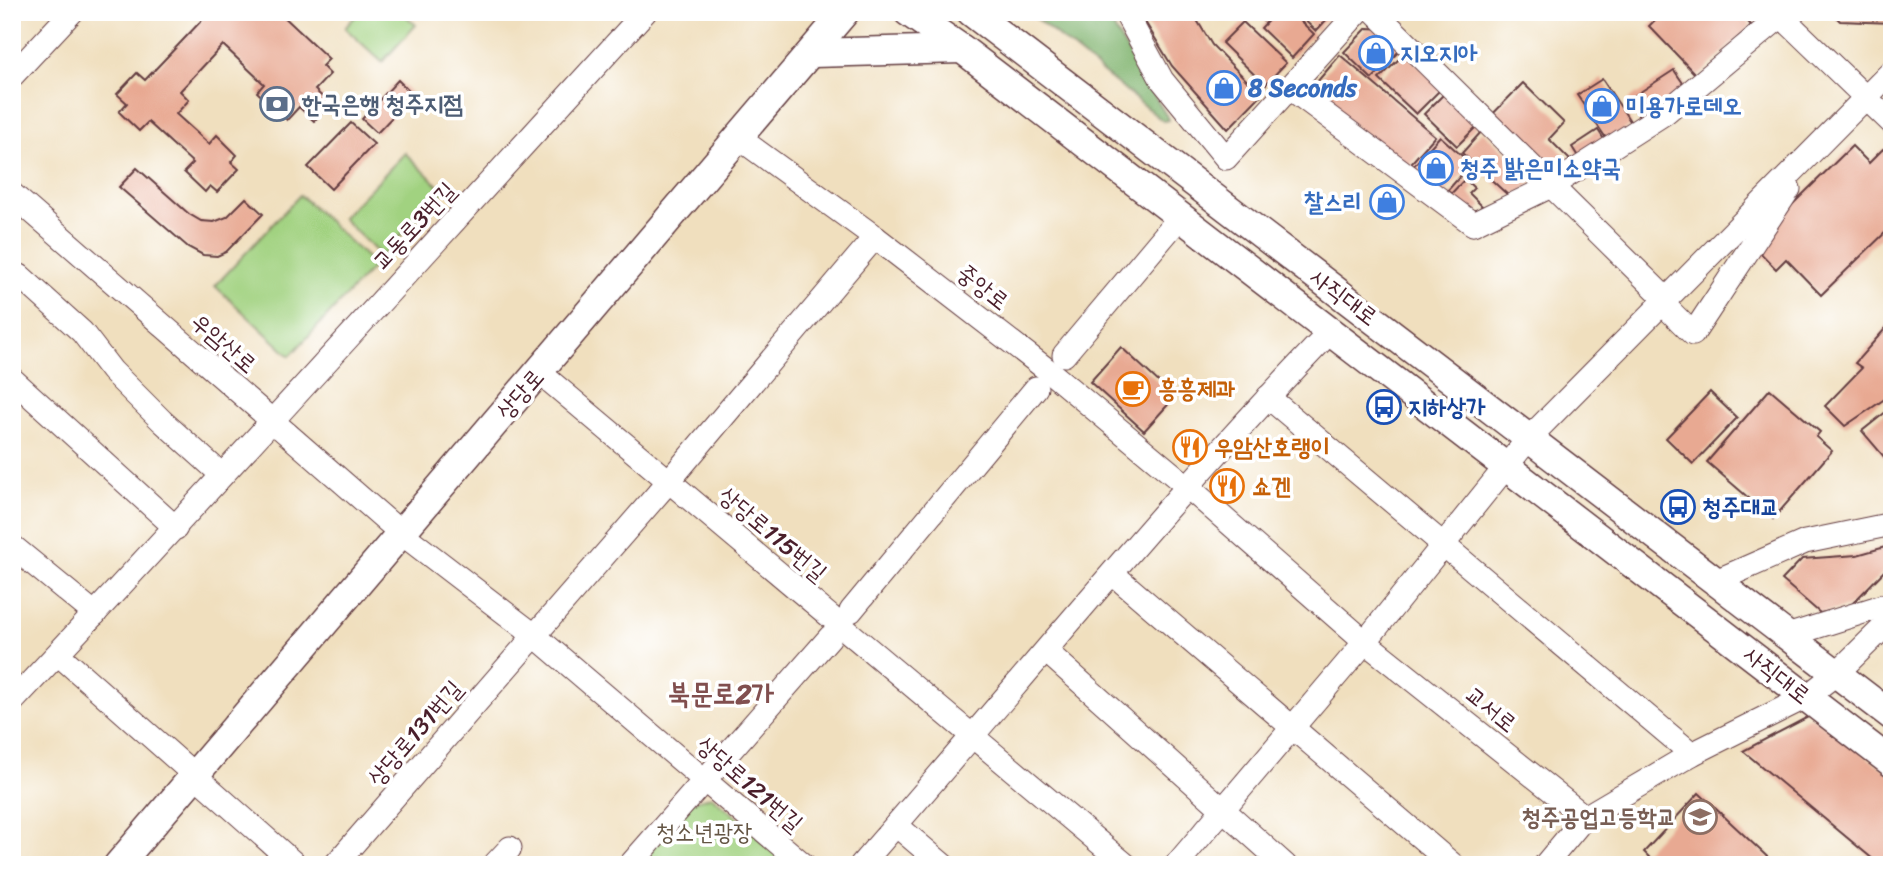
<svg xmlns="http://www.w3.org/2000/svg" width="1904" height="877" font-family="Sriracha,'Poor Story',sans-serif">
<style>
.green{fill:#a1d280;stroke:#767856;stroke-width:2}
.forest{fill:#80b46e;stroke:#656a4c;stroke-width:2}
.building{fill:#e8a992}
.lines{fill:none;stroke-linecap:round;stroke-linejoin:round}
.minor-casing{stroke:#633c41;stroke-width:25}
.major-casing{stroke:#633c41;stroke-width:31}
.minor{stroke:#fff;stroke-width:23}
.major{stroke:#fff;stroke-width:28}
.labels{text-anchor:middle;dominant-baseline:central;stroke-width:7;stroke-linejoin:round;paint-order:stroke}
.shop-label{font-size:24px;font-weight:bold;fill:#366cbe;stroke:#fff;text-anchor:start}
.service-label{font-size:24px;font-weight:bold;fill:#4e5e75;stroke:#fff;text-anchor:start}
.street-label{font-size:24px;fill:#4a1f2b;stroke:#fff}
.food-label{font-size:24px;font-weight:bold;fill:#c56008;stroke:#fff;text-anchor:start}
.transit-label{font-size:24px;font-weight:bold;fill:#164399;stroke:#fff;text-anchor:start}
.education-label{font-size:24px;font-weight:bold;fill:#785e54;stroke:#fff;text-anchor:end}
.park-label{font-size:24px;fill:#645544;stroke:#fff}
.quarter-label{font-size:28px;font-weight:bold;fill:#814f4f;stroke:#fff}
</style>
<rect width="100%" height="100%" fill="#fff"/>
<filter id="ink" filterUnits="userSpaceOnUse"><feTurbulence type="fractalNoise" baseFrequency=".0143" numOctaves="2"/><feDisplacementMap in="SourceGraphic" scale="14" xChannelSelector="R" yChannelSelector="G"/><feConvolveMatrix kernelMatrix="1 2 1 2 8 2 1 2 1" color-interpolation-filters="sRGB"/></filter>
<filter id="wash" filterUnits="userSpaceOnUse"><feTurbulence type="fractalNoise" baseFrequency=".00686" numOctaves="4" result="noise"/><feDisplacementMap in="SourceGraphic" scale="28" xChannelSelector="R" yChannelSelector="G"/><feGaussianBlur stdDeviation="1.57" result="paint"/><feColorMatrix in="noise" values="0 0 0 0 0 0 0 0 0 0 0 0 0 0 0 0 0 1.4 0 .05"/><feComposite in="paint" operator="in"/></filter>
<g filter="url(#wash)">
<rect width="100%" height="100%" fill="#f0dfbe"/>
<g class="green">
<path d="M 359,12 L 402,12 L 416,25 L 382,62 L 345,28 Z"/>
<path d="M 405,153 L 444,191 L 381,256 L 342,218 Z"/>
<path d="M 300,195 L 375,265 L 290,356 L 215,286 Z"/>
<path d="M 711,796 L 796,865 L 634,865 L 686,804 Z"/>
</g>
<path class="forest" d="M 1028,12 L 1107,12 L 1116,32 L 1169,120 L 1163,121 Z"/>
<g id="blocks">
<g class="building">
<path d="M 196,12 L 279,12 L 329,59 L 322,66 L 330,74 L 315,90 L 330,104 L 314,121 L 299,107 L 287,120 L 257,92 L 264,84 L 223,45 L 180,91 L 189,100 L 176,114 L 209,144 L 217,135 L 237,155 L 231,162 L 239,169 L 217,192 L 210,186 L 205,192 L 184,172 L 193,163 L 148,122 L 139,131 L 119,112 L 127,103 L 117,94 L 137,73 L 145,80 L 203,19 Z"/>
<path d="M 1139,12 L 1192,12 L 1212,45 L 1261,95 L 1228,129 L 1172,66 Z"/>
<path d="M 1253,12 L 1271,12 L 1263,21 Z"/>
<path d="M 1276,12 L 1291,12 L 1314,34 L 1292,58 L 1261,28 Z"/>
<path d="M 1296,12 L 1326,12 L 1330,16 L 1316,31 Z"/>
<path d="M 1663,12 L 1739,12 L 1751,25 L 1698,77 L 1649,26 Z"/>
<path d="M 1831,12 L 1892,12 L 1892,23 L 1840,21 Z"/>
<path d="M 1243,22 L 1286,63 L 1265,85 L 1222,43 Z"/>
<path d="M 1367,28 L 1385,29 L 1403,47 L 1372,79 L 1344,52 Z"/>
<path d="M 1405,53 L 1442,88 L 1416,114 L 1379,79 Z"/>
<path d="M 1340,55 L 1435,136 L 1405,170 L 1311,89 Z"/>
<path d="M 1674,70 L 1687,89 L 1641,119 L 1628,100 Z"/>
<path d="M 1602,79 L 1632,124 L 1608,141 L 1577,95 Z"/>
<path d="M 398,80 L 413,95 L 377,133 L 362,119 Z"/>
<path d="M 1523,83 L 1564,123 L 1549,139 L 1579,169 L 1555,194 L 1484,123 Z"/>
<path d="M 1446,92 L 1479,124 L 1457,146 L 1424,114 Z"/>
<path d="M 351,123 L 374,144 L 331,189 L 308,167 Z"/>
<path d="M 1598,130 L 1605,141 L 1579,158 L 1572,147 Z"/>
<path d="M 1482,131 L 1535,178 L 1524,190 L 1509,196 L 1462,153 Z"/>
<path d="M 1440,136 L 1471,164 L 1441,198 L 1410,170 Z"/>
<path d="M 1852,146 L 1869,163 L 1883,149 L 1892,158 L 1892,226 L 1821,295 L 1786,259 L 1776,269 L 1752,244 Z"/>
<path d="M 137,168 L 189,214 L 201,221 L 214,222 L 227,217 L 246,198 L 263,214 L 226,252 L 217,256 L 203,255 L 188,247 L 119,187 Z"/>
<path d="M 1465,179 L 1474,188 L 1469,193 L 1482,206 L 1478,210 L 1461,211 L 1447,198 Z"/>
<path d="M 1892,321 L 1892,394 L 1845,426 L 1825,406 L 1862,368 L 1855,363 Z"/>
<path d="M 1121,347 L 1175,397 L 1144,431 L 1090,382 Z"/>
<path d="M 1770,389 L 1820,432 L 1816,437 L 1832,451 L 1773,519 L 1707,462 Z"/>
<path d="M 1710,392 L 1737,418 L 1693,464 L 1666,438 Z"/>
<path d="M 1892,407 L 1892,453 L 1885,458 L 1862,431 Z"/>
<path d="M 1892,545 L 1892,563 L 1849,607 L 1820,613 L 1782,580 L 1802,559 L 1857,555 Z"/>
<path d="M 1810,716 L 1892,775 L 1892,865 L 1880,865 L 1743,751 Z"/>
<path d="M 1699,793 L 1776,865 L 1657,865 L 1644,852 Z"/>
</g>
</g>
</g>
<g filter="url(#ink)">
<use href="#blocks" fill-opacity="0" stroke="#633c41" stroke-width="2"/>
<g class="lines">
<g class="minor-casing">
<g id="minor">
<path d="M 1125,12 L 1162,80 L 1226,158 L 1358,12"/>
<path d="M 1375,12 L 1666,299"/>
<path d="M 1777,12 L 1892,123"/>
<path d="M 12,76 L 72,12"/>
<path d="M 1290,88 L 1473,224 L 1551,186 L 1665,113 L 1781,16"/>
<path d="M 739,138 L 875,237 L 1050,372 L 1188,487 L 1365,642 L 1585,817"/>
<path d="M 12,194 L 401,533 L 534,635 L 804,865"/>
<path d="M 20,276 L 82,332 L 112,371 L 162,421 L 222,475"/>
<path d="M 1662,303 L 1693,334 L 1789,189"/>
<path d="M 1064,355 L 1180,217"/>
<path d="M 539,372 L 1126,865"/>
<path d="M 12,379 L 176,528"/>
<path d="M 1268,397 L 1692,754"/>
<path d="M 12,546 L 95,614"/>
<path d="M 1113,574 L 1453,865"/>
<path d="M 1716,581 L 1805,542 L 1892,524"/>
<path d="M 851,611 L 1036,388"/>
<path d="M 1787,636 L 1892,603"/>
<path d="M 1046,651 L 1285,865"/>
<path d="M 58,654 L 296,865"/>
<path d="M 12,702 C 226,475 434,242 645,12"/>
<path d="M 896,825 L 943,865"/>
<path d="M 335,865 L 669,481 L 875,237"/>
<path d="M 494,865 L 510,848"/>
<path d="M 630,865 L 830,637"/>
<path d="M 861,865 C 1017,687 1166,502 1330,332"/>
<path d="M 1176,865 L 1365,642 L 1529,438 L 1892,71"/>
<path d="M 1545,865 L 1585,817 L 1692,754 L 1806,697 L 1837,673 L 1892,619"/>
</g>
</g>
<g class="major-casing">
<g id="major">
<path d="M 908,12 L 962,49 L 1892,763"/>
<path d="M 971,12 L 1892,716"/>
<path d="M 812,53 L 962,49"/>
<path d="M 118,865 L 845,12"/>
</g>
</g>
<use href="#minor" class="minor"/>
<use href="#major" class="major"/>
</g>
</g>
<defs>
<g id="shop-ring" transform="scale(1.75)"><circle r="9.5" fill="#fff" stroke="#3f7fe0" stroke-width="1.5"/><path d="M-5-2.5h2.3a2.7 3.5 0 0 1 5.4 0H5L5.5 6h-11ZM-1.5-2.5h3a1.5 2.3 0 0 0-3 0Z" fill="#3f7fe0"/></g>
<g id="bank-ring" transform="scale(1.75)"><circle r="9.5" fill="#fff" stroke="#5c6f8a" stroke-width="1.5"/><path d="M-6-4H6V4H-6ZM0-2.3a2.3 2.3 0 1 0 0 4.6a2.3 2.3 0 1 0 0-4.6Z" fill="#5c6f8a"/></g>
<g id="cafe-ring" transform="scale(1.75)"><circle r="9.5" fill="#fff" stroke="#e8710a" stroke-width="1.5"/><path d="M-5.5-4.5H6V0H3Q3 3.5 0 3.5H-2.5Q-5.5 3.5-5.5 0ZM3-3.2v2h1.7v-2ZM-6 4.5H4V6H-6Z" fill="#e8710a"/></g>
<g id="bus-ring" transform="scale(1.75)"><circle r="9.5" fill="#fff" stroke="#1a4fb4" stroke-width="1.5"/><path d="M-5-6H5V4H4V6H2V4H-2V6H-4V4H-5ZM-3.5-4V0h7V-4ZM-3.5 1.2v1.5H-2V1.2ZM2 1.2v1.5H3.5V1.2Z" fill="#1a4fb4"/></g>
<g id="restaurant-ring" transform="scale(1.75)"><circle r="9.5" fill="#fff" stroke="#e8710a" stroke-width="1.5"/><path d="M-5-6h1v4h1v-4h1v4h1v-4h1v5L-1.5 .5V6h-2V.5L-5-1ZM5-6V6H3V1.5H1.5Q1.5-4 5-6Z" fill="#e8710a"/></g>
<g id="school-ring" transform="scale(1.75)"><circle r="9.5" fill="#fff" stroke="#8d6e63" stroke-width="1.5"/><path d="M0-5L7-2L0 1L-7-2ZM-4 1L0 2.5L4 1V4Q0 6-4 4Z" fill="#8d6e63"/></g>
</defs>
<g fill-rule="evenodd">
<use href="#shop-ring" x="1376" y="53"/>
<use href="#shop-ring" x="1224" y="88"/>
<use href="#bank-ring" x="277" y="104"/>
<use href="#shop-ring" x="1602" y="106"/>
<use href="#shop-ring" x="1436" y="168"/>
<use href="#shop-ring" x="1387" y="202"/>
<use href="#cafe-ring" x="1133" y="389"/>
<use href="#bus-ring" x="1384" y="407"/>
<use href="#restaurant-ring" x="1190" y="447"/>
<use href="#restaurant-ring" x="1227" y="486"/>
<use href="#bus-ring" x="1678" y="507"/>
<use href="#school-ring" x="1700" y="817"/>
</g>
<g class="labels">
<g class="shop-label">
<text x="1400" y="53">지오지아</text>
<text x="1248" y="88">8 Seconds</text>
<text x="1626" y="106">미용가로데오</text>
<text x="1460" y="168">청주 밝은미소약국</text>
<text x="1362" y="202" text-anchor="end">찰스리</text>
</g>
<g class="service-label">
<text x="302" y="104">한국은행 청주지점</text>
</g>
<g class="street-label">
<text transform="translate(414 226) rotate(-47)">교동로3번길</text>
<text transform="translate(983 287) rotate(38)">중앙로</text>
<text transform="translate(1344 297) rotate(37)">사직대로</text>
<text transform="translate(224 343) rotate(41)">우암산로</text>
<text transform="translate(520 394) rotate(-49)">상당로</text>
<text transform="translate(773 534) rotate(40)">상당로115번길</text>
<text transform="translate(1777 675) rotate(38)">사직대로</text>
<text transform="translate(1491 709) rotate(39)">교서로</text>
<text transform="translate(415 733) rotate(-49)">상당로131번길</text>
<text transform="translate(750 784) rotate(41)">상당로121번길</text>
</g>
<g class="food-label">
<text x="1158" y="389">흥흥제과</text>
<text x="1214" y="447">우암산호랭이</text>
<text x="1252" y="486">쇼겐</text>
</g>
<g class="transit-label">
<text x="1408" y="407">지하상가</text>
<text x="1702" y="507">청주대교</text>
</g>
<g class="education-label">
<text x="1676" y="817">청주공업고등학교</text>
</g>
<g class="park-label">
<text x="704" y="832">청소년광장</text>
</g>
<g class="quarter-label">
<text x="721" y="693">북문로2가</text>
</g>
</g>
<rect width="1904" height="877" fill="none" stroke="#fff" stroke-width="42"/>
</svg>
